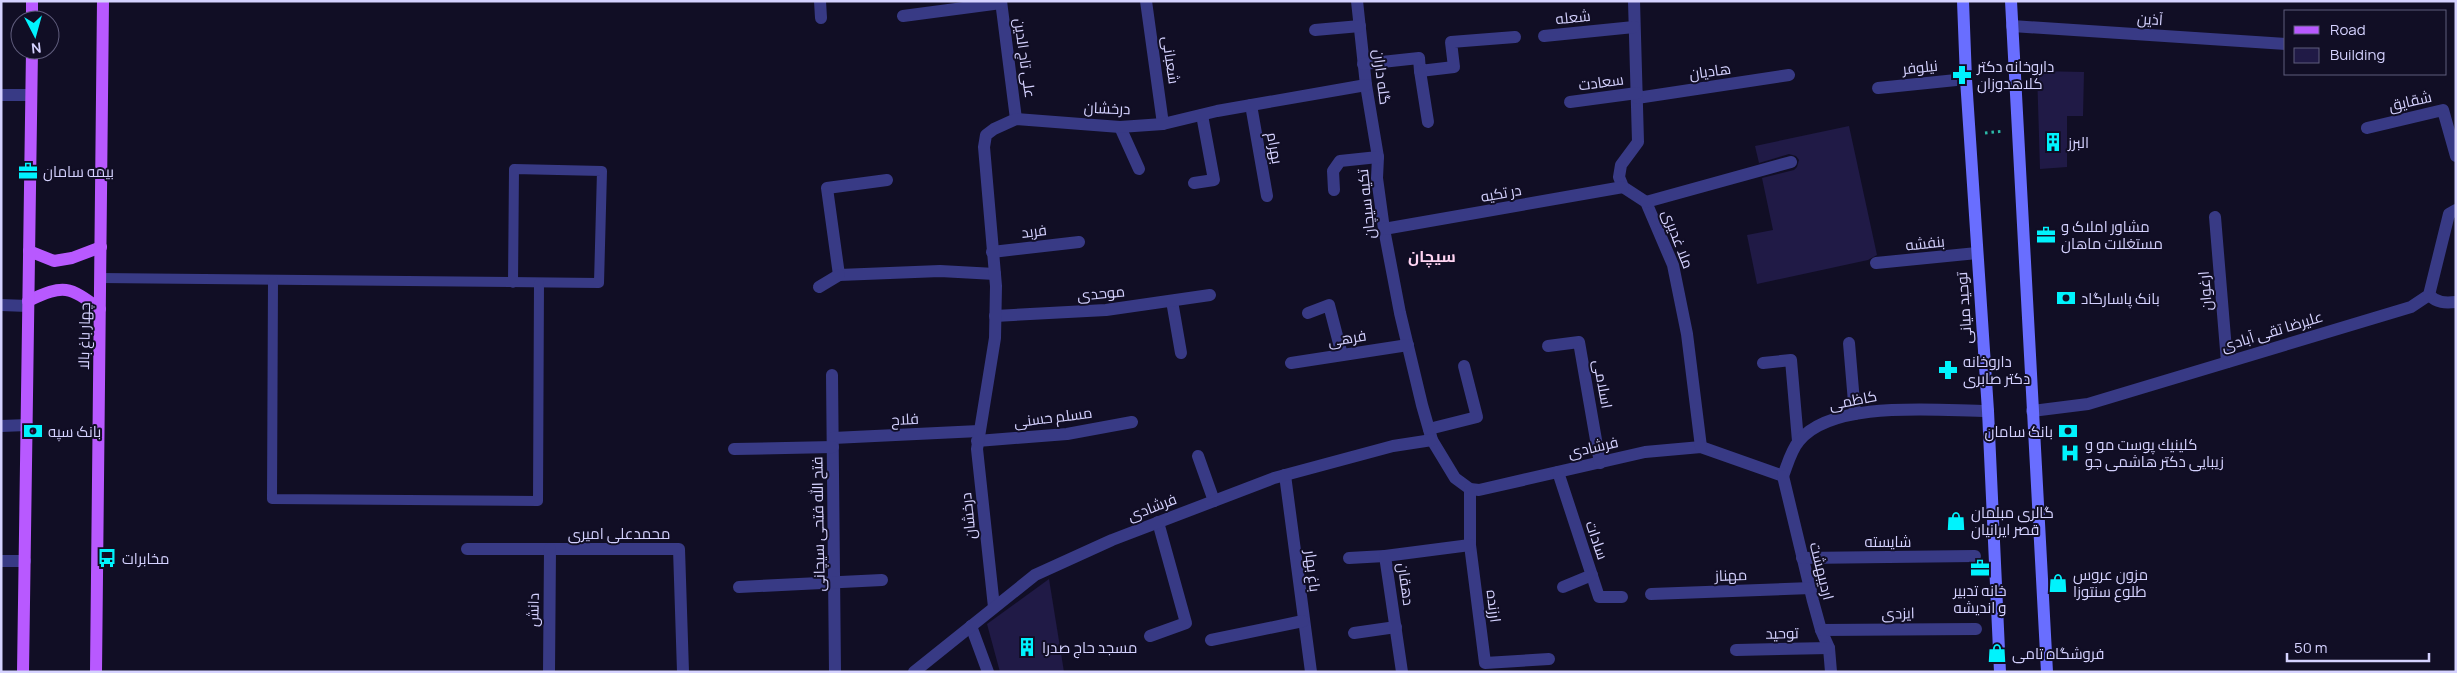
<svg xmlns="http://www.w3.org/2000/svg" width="2457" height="673" font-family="Manrope,Cairo,sans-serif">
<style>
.building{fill:#201a46}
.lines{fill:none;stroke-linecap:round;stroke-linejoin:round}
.path{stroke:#2db9a8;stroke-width:3;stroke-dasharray:2.5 4;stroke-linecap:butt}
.service{stroke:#383a85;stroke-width:10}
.minor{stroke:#383a85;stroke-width:12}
.secondary{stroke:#696eff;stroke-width:12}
.primary{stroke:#b859ff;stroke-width:12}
.labels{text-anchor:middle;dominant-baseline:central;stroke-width:4;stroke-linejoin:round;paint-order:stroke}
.street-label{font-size:15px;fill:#d5d2ff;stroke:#110e25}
.poi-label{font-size:15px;fill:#d5d2ff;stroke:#110e25;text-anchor:start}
.neighbourhood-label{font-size:16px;font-weight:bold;fill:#ffd4f2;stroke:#110e25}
</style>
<rect width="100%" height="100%" fill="#110e25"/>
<g class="building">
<path d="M 2037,71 L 2084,72 L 2083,116 L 2067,116 L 2067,167 L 2040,169 Z"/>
<path d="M 1849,126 L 1877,255 L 1868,260 L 1757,284 L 1747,235 L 1773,230 L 1762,178 L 1794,170 L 1797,167 L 1799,160 L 1796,156 L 1789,154 L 1759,163 L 1755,146 Z"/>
<path d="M 1049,579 L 1064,672 L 1000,672 L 987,624 Z"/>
</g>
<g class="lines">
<path class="path" d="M 1985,133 L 2004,131"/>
<g class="service">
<path d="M 100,278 L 599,283 L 602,171 L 514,169 L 513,283"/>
<path d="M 273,280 L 272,499 L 538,501 L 539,283"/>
</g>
<g class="minor">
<path d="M 820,1 L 821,18"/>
<path d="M 1001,1 L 1016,119"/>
<path d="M 1146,1 L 1163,124"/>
<path d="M 1357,1 L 1366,85 L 1378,157 L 1377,178 L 1384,229 L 1400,313 L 1422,405 L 1432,440 L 1455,478 L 1470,489 L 1479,490 L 1645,452 L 1701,447 L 1783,476"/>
<path d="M 1634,1 L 1638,142 L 1621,165 L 1619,177 L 1623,187 L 1646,202 L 1673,265 L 1687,334 L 1701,447"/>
<path d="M 903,16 L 1001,3"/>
<path d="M 2012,26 L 2286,44"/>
<path d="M 1315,30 L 1360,26"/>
<path d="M 1544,36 L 1634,27"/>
<path d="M 1363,64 L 1419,58 L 1420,71 L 1454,67 L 1451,42 L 1515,37"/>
<path d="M 1420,71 L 1428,122"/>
<path d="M 1878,88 L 1966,79"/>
<path d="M 1,95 L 31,95"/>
<path d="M 1637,98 L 1789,75"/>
<path d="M 1570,102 L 1637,93"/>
<path d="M 1251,105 L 1267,196"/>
<path d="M 1120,127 L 1139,169"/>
<path d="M 2367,128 L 2443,110 L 2456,156"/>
<path d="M 887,180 L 827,188 L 839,275 L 940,271 L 995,274"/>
<path d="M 1194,183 L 1214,180 L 1202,115"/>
<path d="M 1334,190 L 1333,171 L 1340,161 L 1378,157"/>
<path d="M 1646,202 L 1791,162"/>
<path d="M 2215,217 L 2227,362"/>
<path d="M 1384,229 L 1623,187"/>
<path d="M 992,252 L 1079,242"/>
<path d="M 1876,263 L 1977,253"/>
<path d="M 819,287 L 839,275"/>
<path d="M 2429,295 C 2437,303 2445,303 2456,302"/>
<path d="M 1172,301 L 1181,353"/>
<path d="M 1,305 L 28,306"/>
<path d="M 1308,313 L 1329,305 L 1342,355"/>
<path d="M 995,316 L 1106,310 L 1210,295"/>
<path d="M 1849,343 L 1855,414"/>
<path d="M 1548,346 L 1579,342 L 1600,463"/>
<path d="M 1291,363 L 1408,345"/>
<path d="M 1763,363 L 1791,360 L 1798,441"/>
<path d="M 832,375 L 835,672"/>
<path d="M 2032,411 L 2088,404 L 2411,307 L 2429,295 L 2449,214 L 2456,210"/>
<path d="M 1,426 L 27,425"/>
<path d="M 1429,429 L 1477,417 L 1464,366"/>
<path d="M 833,438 L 979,431"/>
<path d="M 977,441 L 1067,434 L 1132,422"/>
<path d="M 734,449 L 833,447"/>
<path d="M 1198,456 L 1214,501"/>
<path d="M 1558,472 L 1599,597 L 1622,597"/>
<path d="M 1285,475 L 1311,672"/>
<path d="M 1783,476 C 1787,466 1791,450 1799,441 C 1833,399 1938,411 1988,411"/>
<path d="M 1783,476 L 1813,601 L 1821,630 L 1829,648 L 1831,672"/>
<path d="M 1470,489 L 1470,545 L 1485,663 L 1549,659"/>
<path d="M 467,549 L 679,549 L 683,672"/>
<path d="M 1349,558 L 1385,556"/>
<path d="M 1802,558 L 1975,556"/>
<path d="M 1,561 L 25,561"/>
<path d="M 739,587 L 882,580"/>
<path d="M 1563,587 L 1592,575"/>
<path d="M 1651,594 L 1811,588"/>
<path d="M 994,607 L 977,449 L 995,338 L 996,286 L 984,147 L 986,135 L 994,129 L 1016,119 L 1120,127 L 1163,124 L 1217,111 L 1366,85"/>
<path d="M 971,626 L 988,672"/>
<path d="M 1821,630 L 1976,629"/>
<path d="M 1354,633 L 1396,627"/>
<path d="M 1150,636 L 1186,623 L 1158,522"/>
<path d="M 1211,640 L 1303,621"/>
<path d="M 1736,650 L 1829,648"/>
<path d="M 549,672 L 550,549"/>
<path d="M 914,672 L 1035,575 L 1112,540 L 1274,478 L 1393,446 L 1432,440"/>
<path d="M 1402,672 L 1385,556 L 1470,545"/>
</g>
<g class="secondary">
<path d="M 1963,1 L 1966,79 L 1988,411 L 2000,672"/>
<path d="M 2011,1 L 2047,672"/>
</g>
<g class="primary">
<path d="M 32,20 L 32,1"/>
<path d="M 29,251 L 54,261 L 72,258 L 101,247"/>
<path d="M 28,301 C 65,284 68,286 100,309"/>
<path d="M 23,672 L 32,50"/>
<path d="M 96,672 L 103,1"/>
</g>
</g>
<defs>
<g id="pharmacy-bare" transform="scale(1.5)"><path d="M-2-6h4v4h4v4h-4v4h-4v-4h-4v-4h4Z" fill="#00f3fd" stroke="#110e25" stroke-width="2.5" paint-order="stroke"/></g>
<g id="building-bare" transform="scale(1.5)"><path d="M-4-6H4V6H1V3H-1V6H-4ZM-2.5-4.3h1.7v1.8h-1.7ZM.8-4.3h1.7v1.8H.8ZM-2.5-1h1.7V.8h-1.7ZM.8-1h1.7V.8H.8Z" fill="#00f3fd" stroke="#110e25" stroke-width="2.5" paint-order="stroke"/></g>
<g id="office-bare" transform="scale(1.5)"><path d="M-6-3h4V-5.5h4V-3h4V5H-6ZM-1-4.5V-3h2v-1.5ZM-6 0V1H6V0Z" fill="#00f3fd" stroke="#110e25" stroke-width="2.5" paint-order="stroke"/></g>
<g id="bank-bare" transform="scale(1.5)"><path d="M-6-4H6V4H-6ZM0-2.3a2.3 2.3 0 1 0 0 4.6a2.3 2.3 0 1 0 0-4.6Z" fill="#00f3fd" stroke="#110e25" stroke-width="2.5" paint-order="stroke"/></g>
<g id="hospital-bare" transform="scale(1.5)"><path d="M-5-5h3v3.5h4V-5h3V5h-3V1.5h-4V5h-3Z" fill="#00f3fd" stroke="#110e25" stroke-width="2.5" paint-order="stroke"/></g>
<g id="shop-bare" transform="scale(1.5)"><path d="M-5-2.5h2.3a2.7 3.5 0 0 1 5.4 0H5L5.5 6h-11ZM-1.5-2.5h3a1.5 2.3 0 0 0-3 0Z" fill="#00f3fd" stroke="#110e25" stroke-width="2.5" paint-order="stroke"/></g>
<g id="bus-bare" transform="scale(1.5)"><path d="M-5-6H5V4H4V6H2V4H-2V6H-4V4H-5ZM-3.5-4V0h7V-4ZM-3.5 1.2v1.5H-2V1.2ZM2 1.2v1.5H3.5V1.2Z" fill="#00f3fd" stroke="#110e25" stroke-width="2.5" paint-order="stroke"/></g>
</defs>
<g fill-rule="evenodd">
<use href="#pharmacy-bare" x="1962" y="75"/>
<use href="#building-bare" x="2053" y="142"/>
<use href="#office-bare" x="28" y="171"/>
<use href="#office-bare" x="2046" y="235"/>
<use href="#bank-bare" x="2066" y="298"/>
<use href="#pharmacy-bare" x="1948" y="370"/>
<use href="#bank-bare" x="33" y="431"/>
<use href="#bank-bare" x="2068" y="431"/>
<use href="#hospital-bare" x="2070" y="453"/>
<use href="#shop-bare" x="1956" y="521"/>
<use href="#bus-bare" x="107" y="558"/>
<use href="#office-bare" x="1980" y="568"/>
<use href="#shop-bare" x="2058" y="583"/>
<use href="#building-bare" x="1027" y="647"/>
<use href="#shop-bare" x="1997" y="653"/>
</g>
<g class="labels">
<g class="street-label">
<text transform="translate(1573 17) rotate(-6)">شعله</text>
<text transform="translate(2150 19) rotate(4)">آذین</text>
<text transform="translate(1025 58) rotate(82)">علی تاج الدین</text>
<text transform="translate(1171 60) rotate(82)">شعبانی</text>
<text transform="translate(1920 67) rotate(-6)">نیلوفر</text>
<text transform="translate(1710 71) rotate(-8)">هادیان</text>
<text transform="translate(1382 77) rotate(83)">گله داران</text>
<text transform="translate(1601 82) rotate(-8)">سعادت</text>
<text transform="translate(2410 101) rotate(-13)">شقایق</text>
<text transform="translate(1107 108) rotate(2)">درخشان</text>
<text transform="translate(1275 148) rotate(80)">بهرام</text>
<text transform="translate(1501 193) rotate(-10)">در تکیه</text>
<text transform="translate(1366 204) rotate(-96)">تکیه سیچان</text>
<text transform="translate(1034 231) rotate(-7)">فربد</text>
<text transform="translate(1678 239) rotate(69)">ملا غدیری</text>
<text transform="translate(1925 243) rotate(-6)">بنفشه</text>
<text transform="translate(2205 291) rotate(-95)">ارغوان</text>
<text transform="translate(1101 293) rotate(-5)">موحدی</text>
<text transform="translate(1964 308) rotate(-94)">توحید میانی</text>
<text transform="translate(2272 331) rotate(-17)">علیرضا تقی آبادی</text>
<text transform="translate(84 336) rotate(-89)">چهار باغ بالا</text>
<text transform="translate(1347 338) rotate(-9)">فرهی</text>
<text transform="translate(1603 384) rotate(80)">اسلامی</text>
<text transform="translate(1853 400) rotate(-11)">کاظمی</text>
<text transform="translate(1053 417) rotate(-7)">مسلم حسنی</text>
<text transform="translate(905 419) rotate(-3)">فلاح</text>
<text transform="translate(1593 447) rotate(-13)">فرشادی</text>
<text transform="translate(1152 507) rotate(-21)">فرشادی</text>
<text transform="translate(968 516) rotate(-96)">درخشان</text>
<text transform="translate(818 524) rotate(-91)">فتح الله فتحی سیچانی</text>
<text x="619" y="533">محمدعلی امیری</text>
<text transform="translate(1597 540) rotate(71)">سادات</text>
<text x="1888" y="541">شایسته</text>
<text transform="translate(1313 571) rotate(83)">باغ بهار</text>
<text transform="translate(1822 571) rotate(76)">اردیبهشت</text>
<text transform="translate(1731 575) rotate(-2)">مهناز</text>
<text transform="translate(1406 584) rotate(82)">دهقان</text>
<text transform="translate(1494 606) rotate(83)">ارزنده</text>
<text transform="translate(533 610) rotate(-89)">دانش</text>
<text transform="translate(1898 613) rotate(-1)">ایزدی</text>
<text transform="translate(1782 633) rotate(-1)">توحید</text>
</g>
<g class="poi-label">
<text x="1977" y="66">داروخانه دکتر<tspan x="1977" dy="17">کلاهدوزان</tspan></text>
<text x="2068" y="142">البرز</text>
<text x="43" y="171">بیمه سامان</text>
<text x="2061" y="226">مشاور املاک و<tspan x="2061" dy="17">مستغلات ماهان</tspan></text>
<text x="2081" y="298">بانک پاسارگاد</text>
<text x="1963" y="361">داروخانه<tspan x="1963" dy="17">دکتر صابری</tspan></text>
<text x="48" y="431">بانک سپه</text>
<text x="2053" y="431" text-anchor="end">بانک سامان</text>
<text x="2085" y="444">كلينيك پوست مو و<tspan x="2085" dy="17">زيبايى دکتر هاشمی جو</tspan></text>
<text x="1971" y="512">گالری مبلمان<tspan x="1971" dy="17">قصر ایرانیان</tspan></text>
<text x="122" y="558">مخابرات</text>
<text x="2073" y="574">مزون عروس<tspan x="2073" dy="17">طلوع سنتوزا</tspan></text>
<text x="1980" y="590" text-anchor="middle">خانه تدبیر<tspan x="1980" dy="17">و اندیشه</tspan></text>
<text x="1042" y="647">مسجد حاج صدرا</text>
<text x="2012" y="653">فروشگاه تامی</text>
</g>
<g class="neighbourhood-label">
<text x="1432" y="256">سیچان</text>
</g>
</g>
<rect width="2457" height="673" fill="none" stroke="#d5d2ff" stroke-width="5"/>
<rect x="2284" y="10" width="162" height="65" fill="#110e25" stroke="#5f5c7c"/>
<rect x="2294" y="26" width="25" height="8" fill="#b859ff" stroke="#5f5c7c"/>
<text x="2330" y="35" font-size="15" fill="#d5d2ff">Road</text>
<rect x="2294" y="48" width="25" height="15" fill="#201a46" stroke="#5f5c7c"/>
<text x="2330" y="60" font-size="15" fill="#d5d2ff">Building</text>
<g transform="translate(35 35) rotate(174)"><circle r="24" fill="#110e25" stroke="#5f5c7c"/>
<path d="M0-4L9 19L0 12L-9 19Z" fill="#00f3fd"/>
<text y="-8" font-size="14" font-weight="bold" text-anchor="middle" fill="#d5d2ff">N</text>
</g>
<path d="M2287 653v8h142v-8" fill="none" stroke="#d5d2ff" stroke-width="2.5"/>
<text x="2294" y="653" font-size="15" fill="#d5d2ff" stroke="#110e25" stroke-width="4" paint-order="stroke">50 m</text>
</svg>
